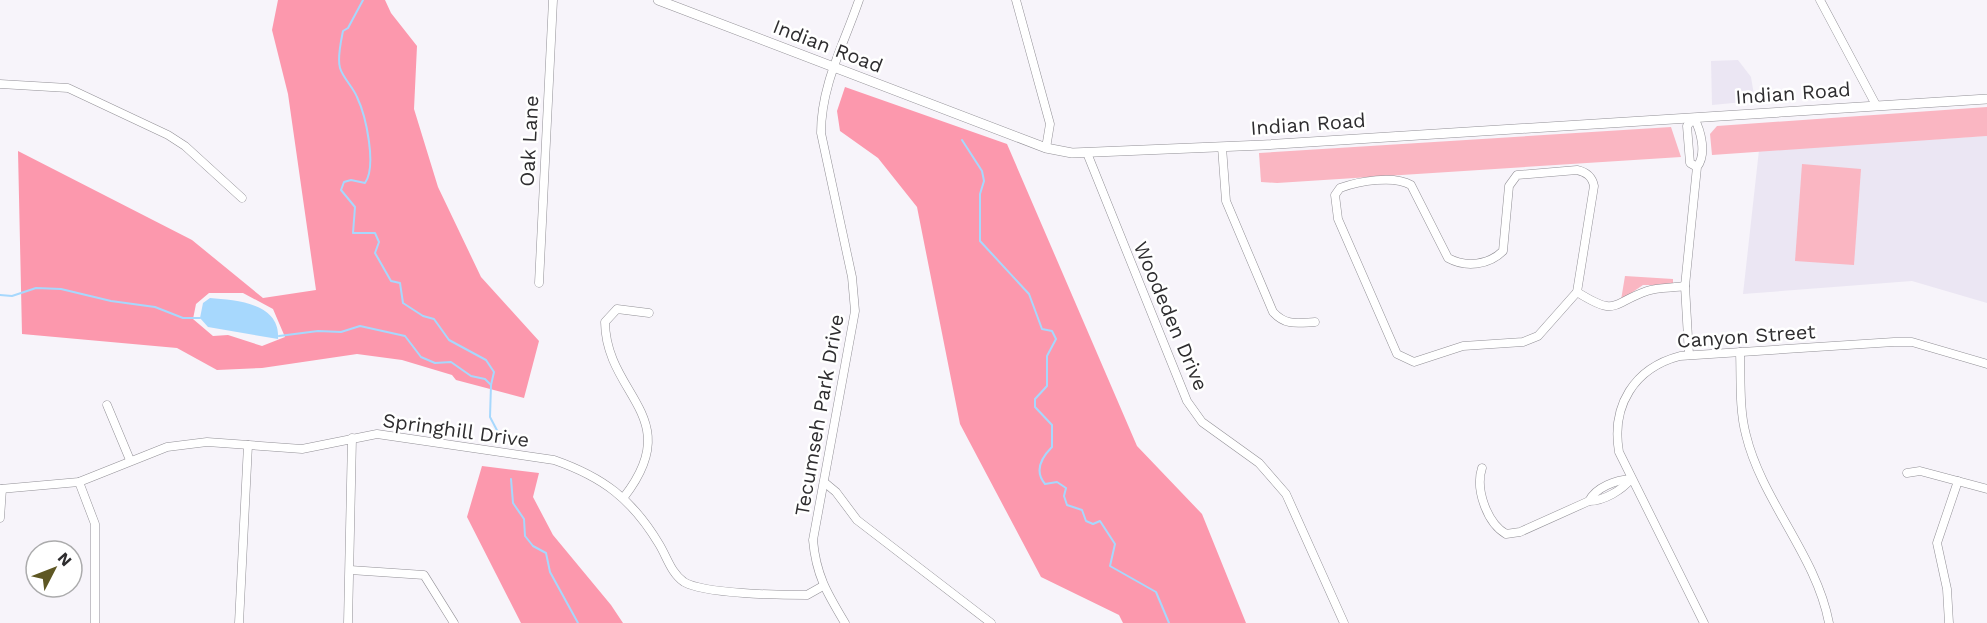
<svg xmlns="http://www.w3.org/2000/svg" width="1987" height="623" font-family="'Work Sans',sans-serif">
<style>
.built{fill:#ebe6f3}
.green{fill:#fab6c2}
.forest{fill:#fc98ad;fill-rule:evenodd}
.water{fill:#a7d8fd}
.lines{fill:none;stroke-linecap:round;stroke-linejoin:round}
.stream{stroke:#a7d8fd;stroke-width:2}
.minor-casing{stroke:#929096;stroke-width:9}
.tertiary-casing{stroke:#929096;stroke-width:10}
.minor{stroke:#fff;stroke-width:8}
.tertiary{stroke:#fff;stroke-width:9}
.labels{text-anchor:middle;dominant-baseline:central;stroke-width:5;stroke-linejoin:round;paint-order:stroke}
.street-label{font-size:20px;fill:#2e2d2f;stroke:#fff}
</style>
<rect width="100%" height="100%" fill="#f7f4fa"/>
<g class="built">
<path d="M 1738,60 L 1751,77 L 1755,101 L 1712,105 L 1711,61 Z"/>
<path d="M 1987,136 L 1987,303 L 1912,281 L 1743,294 L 1759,150 Z"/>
</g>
<g class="green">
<path d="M 1987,107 L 1987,136 L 1712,155 L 1710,134 L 1717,126 Z"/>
<path d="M 1671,127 L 1681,157 L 1277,183 L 1261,182 L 1259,153 Z"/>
<path d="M 1802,164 L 1861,169 L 1854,265 L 1795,261 Z"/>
<path d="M 1625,276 L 1673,279 L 1673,285 L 1643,285 L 1621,300 Z"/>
</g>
<g class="forest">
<path d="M 278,0 L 385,0 L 391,13 L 417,46 L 414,109 L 438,187 L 481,277 L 539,341 L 524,398 L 456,380 L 452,375 L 402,360 L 357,354 L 262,368 L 217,370 L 177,348 L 22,334 L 18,151 L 192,240 L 263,298 L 316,290 L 288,94 L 272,30 ZM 209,293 L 243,293 L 273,309 L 285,337 L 262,346 L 228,335 L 213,336 L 193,319 L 196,304 Z"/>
<path d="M 845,87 L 1007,144 L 1137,446 L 1202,514 L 1246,623 L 1123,623 L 1119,615 L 1041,577 L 960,424 L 917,207 L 878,158 L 840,131 L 837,111 Z"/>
<path d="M 482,466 L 539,473 L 533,497 L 553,535 L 611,605 L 623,623 L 521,623 L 467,517 Z"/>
</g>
<path class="water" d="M 210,298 C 236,300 281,303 278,339 L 208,327 L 200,318 L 203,303 Z"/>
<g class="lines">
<g class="stream">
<path d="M 363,0 L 348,28 L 343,31 C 341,41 337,58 340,68 C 343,78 353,87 357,97 C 366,116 377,166 365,183 L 351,180 L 344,182 L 341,190 L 355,207 L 353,233 L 375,233 L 379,242 L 375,253 L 391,281 L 400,283 L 403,303 L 423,316 L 434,319 L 449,340 L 486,360 L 494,372 L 491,385"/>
<path d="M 962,140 L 982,171 L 984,181 L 980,194 L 980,241 L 1029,294 L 1042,329 L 1052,331 L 1056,339 L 1047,356 L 1047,386 L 1035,399 L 1035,407 L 1052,425 L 1052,447 C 1041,458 1034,471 1045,484 L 1057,482 L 1066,488 L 1064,496 L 1067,505 L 1082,510 L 1086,521 L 1093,524 L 1100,521 L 1115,544 L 1110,566 L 1156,592 L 1169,623"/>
<path d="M 0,295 L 12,296 L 36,288 L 61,289 L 111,301 L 155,307 L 183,318 L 200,318"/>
<path d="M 279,336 L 318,331 L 341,332 L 360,326 L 405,336 L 421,357 L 435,363 L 451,362 L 471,376 L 485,379 L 491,385 L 490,417 L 500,436"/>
<path d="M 511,479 L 513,503 L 524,519 L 525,536 L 533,546 L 546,553 L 550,572 L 578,623"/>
</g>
<g class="minor-casing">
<g id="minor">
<path d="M 1016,0 L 1050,124 L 1046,148"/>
<path d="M 1820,0 L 1876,105"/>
<path d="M 0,84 L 68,88 L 168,135 L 185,146 L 242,198"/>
<path d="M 1222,147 L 1226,201 L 1273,312 C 1286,326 1297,323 1315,322"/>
<path d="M 1087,153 L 1187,401 L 1202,422 L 1259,463 L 1286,494 L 1344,623"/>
<path d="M 1577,170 C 1586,172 1592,176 1594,186 L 1577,292 L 1538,336 L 1523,342 L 1463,346 L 1414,362 L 1397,354 L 1338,219 L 1335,195 L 1340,188 C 1359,181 1394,175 1411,185 L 1448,258 C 1466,268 1489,265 1503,251 L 1509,186 L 1517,175 Z"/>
<path d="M 539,283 L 553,0"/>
<path d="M 1577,292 C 1617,317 1610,304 1647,291 C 1658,287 1673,288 1685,286"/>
<path d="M 1740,352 C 1741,379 1739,409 1746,435 C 1762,501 1816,555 1829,623"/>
<path d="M 1689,355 L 1685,286 L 1697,167 C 1707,154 1701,131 1694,118 L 1687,126 L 1690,163 L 1697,167"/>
<path d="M 107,405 L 130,460"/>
<path d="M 1482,468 C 1475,489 1487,523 1506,534 L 1520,532 L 1589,501 C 1604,501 1622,490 1631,479"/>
<path d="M 1907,473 L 1920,471 L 1987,489"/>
<path d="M 79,482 L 95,524 L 95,623"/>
<path d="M 824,482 L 836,492 L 857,520 L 991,623"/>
<path d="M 0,489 L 79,482 L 167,447 L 207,442 L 302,449 L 377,434 L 554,460 C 603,477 632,499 659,544 C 667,557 671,573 684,582 C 704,594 781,595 807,595 L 823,586"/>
<path d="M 624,497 C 687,416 606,396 605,322 L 617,309 L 649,313"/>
<path d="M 1589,501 C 1596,487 1616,480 1631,479"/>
<path d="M 0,518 L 2,489"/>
<path d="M 350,570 L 424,575 L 454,623"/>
<path d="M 239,623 L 248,445"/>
<path d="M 348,623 L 352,438"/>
<path d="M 845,623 C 827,593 816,575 813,540 L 855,311 L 852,277 L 821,133 C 821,85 844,44 859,0"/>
<path d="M 1704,623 L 1619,452 C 1611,406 1634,368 1680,356 L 1894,342 L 1912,342 L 1987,364"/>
<path d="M 1949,623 L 1947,589 L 1937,543 L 1958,481"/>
</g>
</g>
<g class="tertiary-casing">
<path id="tertiary" d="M 658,0 L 1046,148 L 1072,153 L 1263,145 L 1987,99"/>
</g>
<use href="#minor" class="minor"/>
<use href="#tertiary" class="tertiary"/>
</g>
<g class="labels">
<g class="street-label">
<text transform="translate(828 46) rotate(21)">Indian Road</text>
<text transform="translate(1793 93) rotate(-4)">Indian Road</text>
<text transform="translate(1308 124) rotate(-4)">Indian Road</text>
<text transform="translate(529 141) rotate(-87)">Oak Lane</text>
<text transform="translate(1171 316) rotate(67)">Woodeden Drive</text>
<text transform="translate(1746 336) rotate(-4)">Canyon Street</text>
<text transform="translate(819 415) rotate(-80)">Tecumseh Park Drive</text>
<text transform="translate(456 430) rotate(8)">Springhill Drive</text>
</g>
</g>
<g transform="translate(54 569) rotate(48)"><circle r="28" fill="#ffffff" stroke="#ababac" stroke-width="1.5"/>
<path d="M0-4.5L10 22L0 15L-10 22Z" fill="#5e5723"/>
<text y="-9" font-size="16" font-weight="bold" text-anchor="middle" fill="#2e2d2f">N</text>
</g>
</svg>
